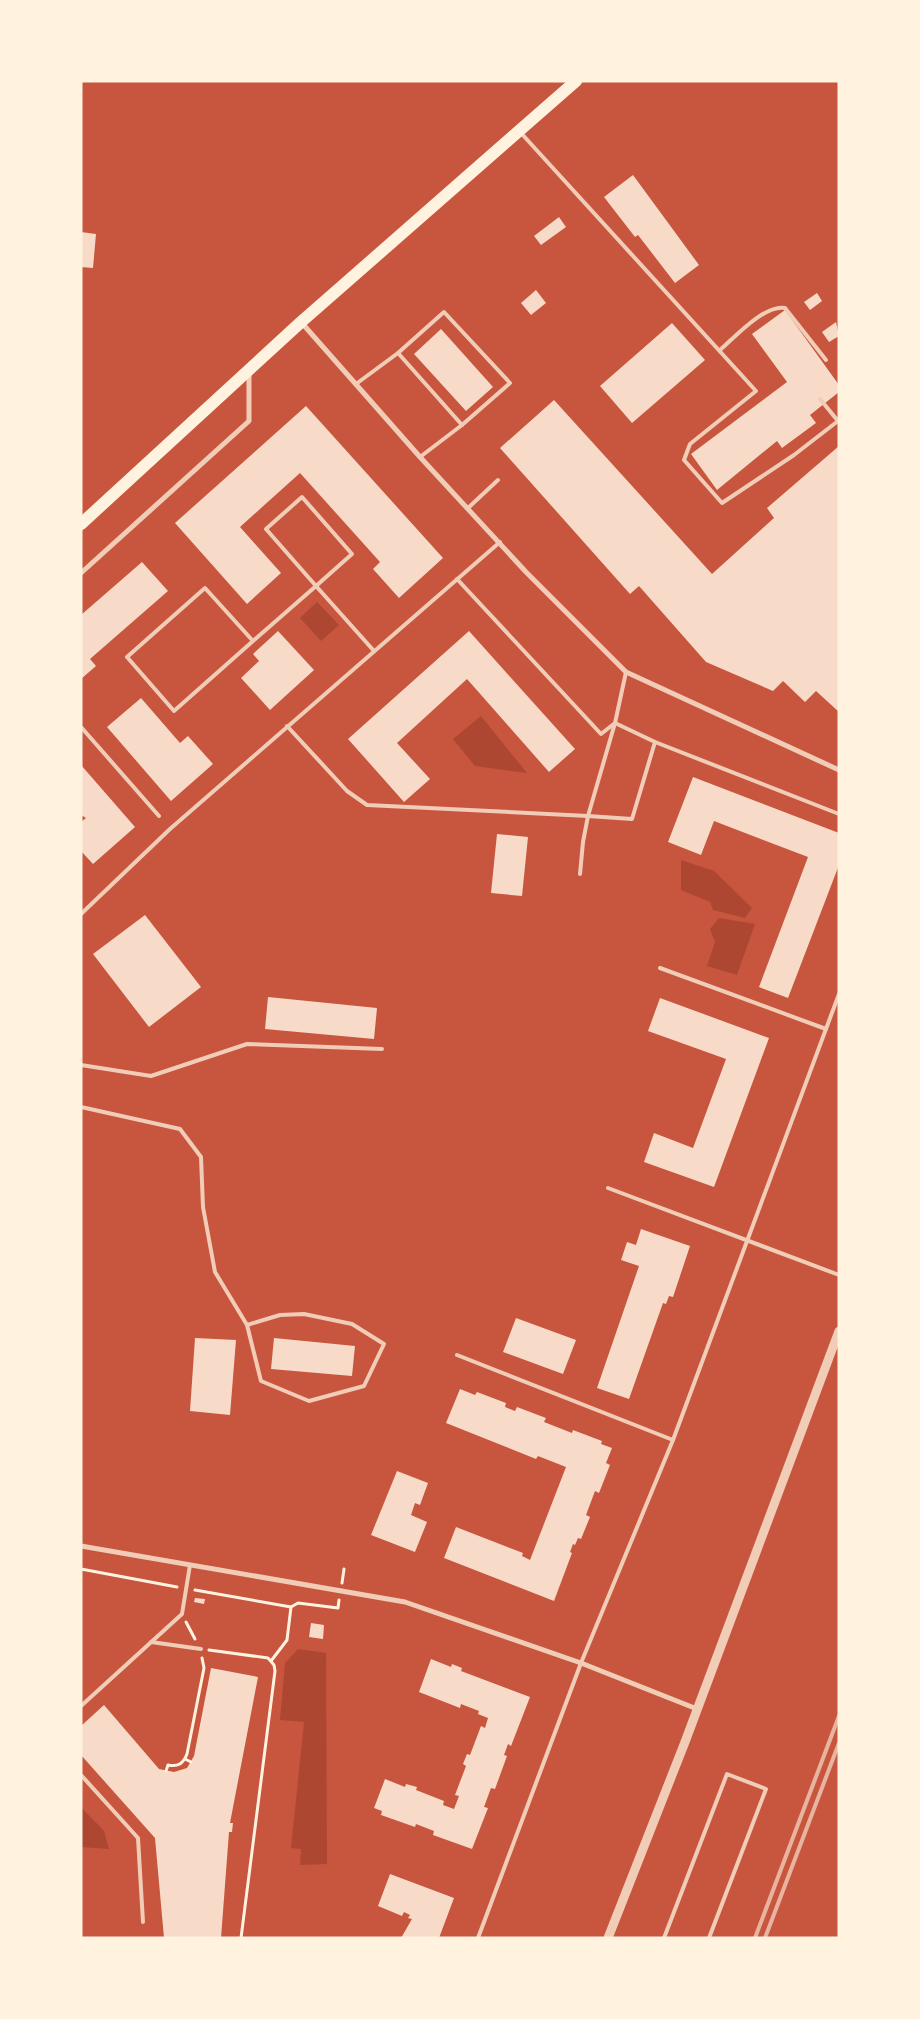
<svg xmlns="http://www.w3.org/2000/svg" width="920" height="2019" font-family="'Source Sans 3',sans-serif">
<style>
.green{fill:#ae4732}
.building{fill:#f7dbc8}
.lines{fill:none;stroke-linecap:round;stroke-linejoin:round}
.path{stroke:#fff3e0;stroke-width:3}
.service{stroke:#f1ccb7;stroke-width:4}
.minor{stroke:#f1ccb7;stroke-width:5}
.tertiary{stroke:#f1ccb7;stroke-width:9}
.primary{stroke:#fff3e0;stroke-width:12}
.rail{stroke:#e9b49f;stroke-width:4}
</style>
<rect width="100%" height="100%" fill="#c8553d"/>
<g class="green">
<path d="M 317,602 L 339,625 L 321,641 L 300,618 Z"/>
<path d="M 481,716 L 527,773 L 475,766 L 453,739 Z"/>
<path d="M 681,860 L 714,871 L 752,908 L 745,918 L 713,910 L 710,902 L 681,890 Z"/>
<path d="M 719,918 L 755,924 L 737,975 L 707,966 L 715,942 L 710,929 Z"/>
<path d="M 298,1649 L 326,1653 L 327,1864 L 300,1865 L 301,1849 L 291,1848 L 304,1722 L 280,1720 L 285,1663 Z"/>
<path d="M 81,1807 L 104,1831 L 109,1849 L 81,1847 Z"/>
</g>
<g class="building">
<path d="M 633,175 L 699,265 L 675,283 L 638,235 L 635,237 L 604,197 Z"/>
<path d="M 559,217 L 566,227 L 541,245 L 534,236 Z"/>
<path d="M 81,232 L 96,234 L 93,268 L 81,267 Z"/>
<path d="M 536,290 L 546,303 L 531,315 L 521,303 Z"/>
<path d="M 817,293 L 822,301 L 810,310 L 804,302 Z"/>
<path d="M 785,310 L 839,385 L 839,392 L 810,415 L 816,423 L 782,448 L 777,441 L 717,490 L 691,454 L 787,382 L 752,334 Z"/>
<path d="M 836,322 L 839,336 L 829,342 L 822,332 Z"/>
<path d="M 672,323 L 705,360 L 632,423 L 600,386 Z"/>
<path d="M 441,329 L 493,387 L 466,411 L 414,354 Z"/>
<path d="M 554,400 L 712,574 L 774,518 L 767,508 L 839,446 L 839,712 L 816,691 L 805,702 L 783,681 L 773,691 L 706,662 L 639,586 L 630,594 L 500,448 Z"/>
<path d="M 306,406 L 443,558 L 399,598 L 373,569 L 380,562 L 300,473 L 240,527 L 281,573 L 247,604 L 175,523 Z"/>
<path d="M 142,562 L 168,591 L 90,659 L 96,666 L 81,679 L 81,615 Z"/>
<path d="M 278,631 L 314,670 L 270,710 L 241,678 L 259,661 L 253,654 Z"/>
<path d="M 469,631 L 575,749 L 549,772 L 467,679 L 397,743 L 430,779 L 404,802 L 348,739 Z"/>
<path d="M 141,698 L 180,743 L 188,736 L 213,764 L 171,801 L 107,727 Z"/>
<path d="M 81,765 L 135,827 L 93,864 L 81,851 L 81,822 L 86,818 L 81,815 Z"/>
<path d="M 693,777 L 839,833 L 839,865 L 788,998 L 759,987 L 808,857 L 714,821 L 701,855 L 668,842 Z"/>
<path d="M 497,834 L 528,837 L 522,896 L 491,893 Z"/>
<path d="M 145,915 L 201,987 L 149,1027 L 93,954 Z"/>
<path d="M 268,997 L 377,1008 L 374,1039 L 265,1029 Z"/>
<path d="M 660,998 L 769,1038 L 714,1187 L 644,1162 L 654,1133 L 693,1148 L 726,1059 L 648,1031 Z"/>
<path d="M 641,1229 L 690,1246 L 673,1297 L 669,1296 L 666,1304 L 663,1303 L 629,1399 L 597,1388 L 639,1266 L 621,1260 L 627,1242 L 636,1245 Z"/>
<path d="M 516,1318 L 576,1340 L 563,1374 L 503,1352 Z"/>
<path d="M 195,1338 L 236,1340 L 230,1415 L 190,1411 Z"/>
<path d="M 274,1338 L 355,1346 L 352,1376 L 271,1369 Z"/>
<path d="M 460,1389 L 475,1395 L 477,1392 L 506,1403 L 505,1407 L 515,1411 L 517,1407 L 546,1418 L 544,1422 L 572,1433 L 573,1430 L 602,1441 L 601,1444 L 612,1448 L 606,1463 L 610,1465 L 599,1493 L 595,1491 L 586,1515 L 590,1517 L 581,1539 L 578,1538 L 575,1545 L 573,1544 L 570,1552 L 572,1553 L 554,1601 L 444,1558 L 456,1527 L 523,1553 L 522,1556 L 530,1560 L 566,1467 L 538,1456 L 536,1459 L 446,1423 Z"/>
<path d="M 397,1471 L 428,1483 L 420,1505 L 415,1503 L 411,1515 L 427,1522 L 415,1552 L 371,1535 Z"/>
<path d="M 195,1598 L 205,1599 L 204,1604 L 194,1602 Z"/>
<path d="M 311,1623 L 324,1625 L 323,1639 L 309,1637 Z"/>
<path d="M 431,1659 L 451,1667 L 452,1664 L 462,1668 L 461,1671 L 530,1697 L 511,1746 L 508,1744 L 504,1755 L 507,1756 L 495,1789 L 491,1788 L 484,1807 L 488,1808 L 472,1849 L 433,1835 L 434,1831 L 416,1824 L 415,1827 L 381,1815 L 382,1811 L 374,1808 L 385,1779 L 405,1787 L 406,1784 L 417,1787 L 416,1790 L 444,1801 L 443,1805 L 454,1809 L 459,1796 L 455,1795 L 466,1766 L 463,1764 L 467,1754 L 470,1755 L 481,1726 L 485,1728 L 488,1718 L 478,1714 L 479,1711 L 461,1704 L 460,1708 L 419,1692 Z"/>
<path d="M 211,1668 L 258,1677 L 230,1823 L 233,1823 L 232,1832 L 229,1832 L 221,1938 L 164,1938 L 155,1838 L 81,1755 L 81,1726 L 104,1705 L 159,1769 L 174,1772 L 187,1768 L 194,1756 Z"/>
<path d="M 390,1874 L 454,1898 L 439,1938 L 401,1938 L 412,1919 L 408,1918 L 410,1915 L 404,1912 L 402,1916 L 378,1906 Z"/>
</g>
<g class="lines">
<g class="path">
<path d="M 81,1569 L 177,1587"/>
<path d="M 342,1583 L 344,1569"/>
<path d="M 195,1590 L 291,1607 L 298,1603 L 338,1608 L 339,1600"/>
<path d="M 186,1622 L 195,1639"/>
<path d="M 209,1650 L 268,1658 L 274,1665 L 275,1671 L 241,1938"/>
<path d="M 271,1661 L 287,1640 L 291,1607"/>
<path d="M 185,1759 L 191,1762"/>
<path d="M 166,1771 L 168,1765 C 178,1767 183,1764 187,1754 L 204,1668 L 202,1658"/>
</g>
<g class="service">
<path d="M 521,133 L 756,391 L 690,444 L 684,460 L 722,503 L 794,455 L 838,421 L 820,399"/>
<path d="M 720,350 C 735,337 765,304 785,308 L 826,360"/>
<path d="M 398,353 L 462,425"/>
<path d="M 356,384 L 398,353 L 444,312 L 510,383 L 462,425 L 420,457"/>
<path d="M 468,508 L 498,480"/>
<path d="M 457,579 L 601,734 L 615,723 L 655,742 L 632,819 L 588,816 L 583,842 L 580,874"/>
<path d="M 253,641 L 174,711 L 127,657 L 205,588 L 253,641 L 316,586 L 266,529 L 302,497 L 352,554 L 316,586 L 374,651"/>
<path d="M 287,726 L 347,791 L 367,805 L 588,816 L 615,723 L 626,672"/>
<path d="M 81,727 L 159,816"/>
<path d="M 655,742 L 839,814"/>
<path d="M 81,914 L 170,829 L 500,542"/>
<path d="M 660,968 L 826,1029"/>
<path d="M 81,1065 L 151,1076 L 247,1044 L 382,1049"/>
<path d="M 81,1107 L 180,1129 L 201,1157 L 203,1207 L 215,1272 L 247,1325 L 261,1381 L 309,1401 L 364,1386 L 384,1344 L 352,1324 L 304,1314 L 280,1315 L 247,1325"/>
<path d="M 608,1188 L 839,1275"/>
<path d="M 457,1355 L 673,1440"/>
<path d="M 151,1642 L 201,1649"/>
<path d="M 81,1706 L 182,1614 L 190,1565"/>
<path d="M 81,1775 L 138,1838 L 143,1922"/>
<path d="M 478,1938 L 581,1663 L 673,1440 L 839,994"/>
<path d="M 664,1938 L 727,1774 L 766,1789 L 709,1938"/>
</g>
<g class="minor">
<path d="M 301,322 L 420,457 L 526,572 L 626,672 L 839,770"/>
<path d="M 81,573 L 249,421 L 249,373"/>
<path d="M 81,1546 L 405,1602 L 581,1663 L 697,1709"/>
</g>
<path class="tertiary" d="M 608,1938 L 685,1742 L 839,1331"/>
<path class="primary" d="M 81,524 L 301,322 L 576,81"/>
<g class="rail">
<path d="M 755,1938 L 839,1716"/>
<path d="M 765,1938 L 839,1743"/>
</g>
</g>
<rect width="920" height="2019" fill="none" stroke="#fff3e0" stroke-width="165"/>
</svg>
